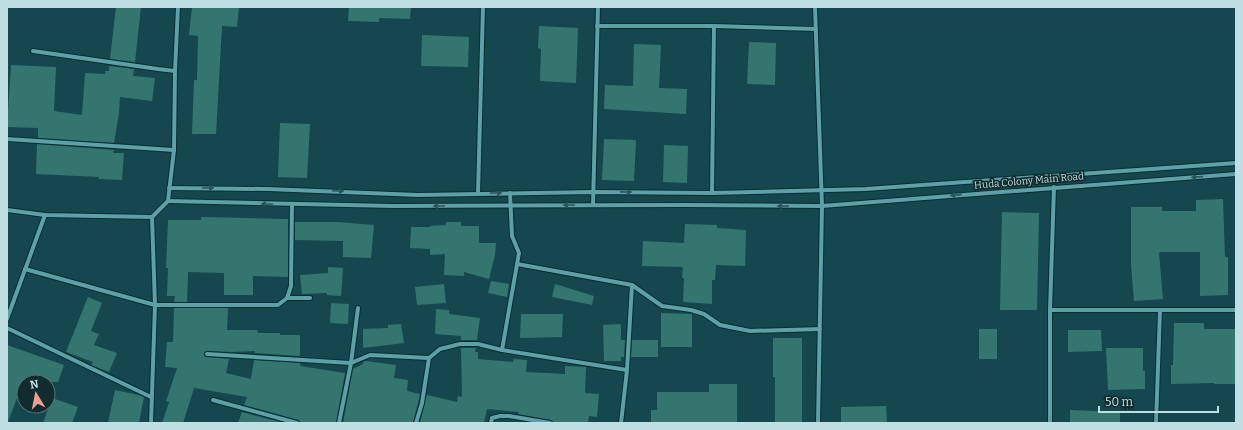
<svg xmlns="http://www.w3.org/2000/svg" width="1243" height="430" font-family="Bitter,serif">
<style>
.building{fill:#34766f}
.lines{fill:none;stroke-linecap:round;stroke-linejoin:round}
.minor-casing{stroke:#072d31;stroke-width:6}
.minor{stroke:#5ea0a8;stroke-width:4}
.oneway{fill:#2b5559}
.labels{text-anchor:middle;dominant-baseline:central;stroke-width:3.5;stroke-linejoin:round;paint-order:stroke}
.street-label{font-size:10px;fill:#c0dfe3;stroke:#102c2f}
</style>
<rect width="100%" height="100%" fill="#14484e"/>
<g class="building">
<path d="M 116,7 L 141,7 L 135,62 L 110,59 Z"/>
<path d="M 192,7 L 239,7 L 237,27 L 222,26 L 216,134 L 192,134 L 194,80 L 197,80 L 198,36 L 189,35 Z"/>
<path d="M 349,7 L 411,7 L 410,19 L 379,18 L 379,22 L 348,21 Z"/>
<path d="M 539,26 L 578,28 L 576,83 L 540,81 L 541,49 L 538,48 Z"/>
<path d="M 422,35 L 469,37 L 468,67 L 421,66 Z"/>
<path d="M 749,42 L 776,43 L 775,85 L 747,84 Z"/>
<path d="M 634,44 L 661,45 L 659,88 L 687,89 L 686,114 L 604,109 L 605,85 L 633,86 Z"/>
<path d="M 11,65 L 56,67 L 54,111 L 82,115 L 85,73 L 105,74 L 105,71 L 109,71 L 109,66 L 134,69 L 133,76 L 155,78 L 152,101 L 120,97 L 119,113 L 114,143 L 38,138 L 38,128 L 7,127 Z"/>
<path d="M 280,123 L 310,124 L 307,178 L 278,177 Z"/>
<path d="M 604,139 L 636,140 L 634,181 L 602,180 Z"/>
<path d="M 37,144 L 114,150 L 113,153 L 124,153 L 122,180 L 99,179 L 99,177 L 36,174 Z"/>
<path d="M 664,145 L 688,146 L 687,183 L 663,182 Z"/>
<path d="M 1223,199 L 1225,257 L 1228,257 L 1228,295 L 1200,296 L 1200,252 L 1161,252 L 1159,253 L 1163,299 L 1134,301 L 1131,265 L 1131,207 L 1162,207 L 1162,211 L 1196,211 L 1196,200 Z"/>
<path d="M 1002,212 L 1039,213 L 1037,310 L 1000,310 Z"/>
<path d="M 201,217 L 288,219 L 288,277 L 253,276 L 253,295 L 224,295 L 224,273 L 188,272 L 187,302 L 174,302 L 175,296 L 167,296 L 168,268 L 166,268 L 168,220 L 201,220 Z"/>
<path d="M 295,222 L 337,222 L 374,225 L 371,258 L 343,257 L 343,241 L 295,240 Z"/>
<path d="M 446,222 L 461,222 L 461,226 L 479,226 L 479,243 L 496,243 L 495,255 L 489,279 L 464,272 L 464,276 L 444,275 L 445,254 L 430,255 L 430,249 L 410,248 L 411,227 L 430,227 L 430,226 L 446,225 Z"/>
<path d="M 685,224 L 717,225 L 717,228 L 746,230 L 745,266 L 716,265 L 715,280 L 712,280 L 712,304 L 683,302 L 684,278 L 682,278 L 683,267 L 642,266 L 643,241 L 684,243 Z"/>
<path d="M 328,267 L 343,268 L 341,296 L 327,295 L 327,293 L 302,294 L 300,275 L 328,273 Z"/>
<path d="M 491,281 L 509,284 L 507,297 L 488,293 Z"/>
<path d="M 444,284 L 446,303 L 417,305 L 415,287 Z"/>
<path d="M 555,284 L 594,296 L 592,305 L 552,297 Z"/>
<path d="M 88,297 L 102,303 L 91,331 L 99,334 L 94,345 L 117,353 L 109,372 L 91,365 L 93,362 L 66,352 Z"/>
<path d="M 331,303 L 349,304 L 348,324 L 330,323 Z"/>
<path d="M 174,308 L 228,308 L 227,330 L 257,330 L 258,333 L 280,333 L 280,335 L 300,335 L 300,356 L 255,353 L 255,351 L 232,352 L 207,351 L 204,352 L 204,354 L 206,357 L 229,359 L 226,373 L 251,379 L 254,360 L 300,363 L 300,366 L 345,373 L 336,423 L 300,423 L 298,420 L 244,405 L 247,397 L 194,388 L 183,423 L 162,423 L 169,402 L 166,401 L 177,368 L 165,367 L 167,342 L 173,342 Z"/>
<path d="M 436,309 L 449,310 L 449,314 L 480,318 L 477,340 L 461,340 L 461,336 L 435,334 Z"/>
<path d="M 661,313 L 692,314 L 692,347 L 661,347 Z"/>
<path d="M 521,314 L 563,314 L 562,337 L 520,338 Z"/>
<path d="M 1174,323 L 1204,323 L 1204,329 L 1236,329 L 1236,384 L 1214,384 L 1214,383 L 1171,384 L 1171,365 L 1173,365 Z"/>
<path d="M 401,324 L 404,343 L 363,348 L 363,329 L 388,328 L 388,325 Z"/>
<path d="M 621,324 L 621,340 L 625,340 L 624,357 L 621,357 L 621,361 L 604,361 L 603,325 Z"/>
<rect x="979" y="329" width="18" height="30"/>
<path d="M 1068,330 L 1101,330 L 1102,351 L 1068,352 Z"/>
<path d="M 773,338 L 802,338 L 802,423 L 775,423 L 775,377 L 773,377 Z"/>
<path d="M 632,340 L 658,340 L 658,357 L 631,357 Z"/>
<path d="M 7,345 L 64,365 L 58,382 L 23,382 L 8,422 L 7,422 Z"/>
<path d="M 461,348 L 476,348 L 475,352 L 478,352 L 478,359 L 513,362 L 513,359 L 527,360 L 526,372 L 565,374 L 565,366 L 586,367 L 585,393 L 599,394 L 597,417 L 589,416 L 588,423 L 553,423 L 551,420 L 518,414 L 519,412 L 487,409 L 484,423 L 420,423 L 427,395 L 457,402 L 458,396 L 462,397 Z"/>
<path d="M 1106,348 L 1143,348 L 1143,371 L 1145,371 L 1145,389 L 1108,390 Z"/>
<path d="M 366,361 L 396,365 L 394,378 L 408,380 L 407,391 L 420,394 L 413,423 L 343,423 L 353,369 L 363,364 L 363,362 Z"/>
<path d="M 709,384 L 737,384 L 737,423 L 651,423 L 651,410 L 657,410 L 657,392 L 709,392 Z"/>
<path d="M 115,390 L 139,395 L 144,397 L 139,423 L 108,423 Z"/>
<path d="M 52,398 L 78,407 L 72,423 L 43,423 Z"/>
<path d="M 886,406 L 887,423 L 841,423 L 841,407 Z"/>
<path d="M 1070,410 L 1120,412 L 1120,423 L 1070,423 Z"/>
<path d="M 242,412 L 284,423 L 238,423 Z"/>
</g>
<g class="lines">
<g class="minor-casing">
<g id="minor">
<path d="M 815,7 L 822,206 L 818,423"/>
<path d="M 597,26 L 714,26 L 816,29"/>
<path d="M 33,51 L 158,69 L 175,71"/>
<path d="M 7,139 L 174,150"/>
<path d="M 169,188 L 268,189 L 418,195 L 593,192 L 712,193 L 866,189 L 1236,163"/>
<path d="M 712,193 L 714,26"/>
<path d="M 478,194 L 483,7"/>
<path d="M 168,201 L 394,206 L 685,205 L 822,206 L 1236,174"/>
<path d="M 593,205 L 598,7"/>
<path d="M 7,210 L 45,215 L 152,217 L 168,201 L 174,150 L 175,71 L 178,7"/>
<path d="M 517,264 L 632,285 L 662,306 L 691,310 L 704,314 L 720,325 L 750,331 L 820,329"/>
<path d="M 25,269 L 155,305 L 278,305 L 287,298 L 291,286 L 292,205"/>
<path d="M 287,298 L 310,298"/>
<path d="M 1050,310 L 1236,310"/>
<path d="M 7,319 L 45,215"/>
<path d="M 7,328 L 151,397"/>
<path d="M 502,350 L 519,253 L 512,236 L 510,193"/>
<path d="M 207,354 L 351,363 L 358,308"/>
<path d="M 429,358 L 440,349 L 460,344 L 478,344 L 502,350 L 627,370 L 621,423"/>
<path d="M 627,370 L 632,285"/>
<path d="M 213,400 L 297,423"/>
<path d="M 151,423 L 155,305 L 152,217"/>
<path d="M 339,423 L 351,363 L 370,355 L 429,358 L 422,403 L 416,423"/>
<path d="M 491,423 L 492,418 L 500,416 L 509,416 L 550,423"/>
<path d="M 1050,423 L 1050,310 L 1054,187"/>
<path d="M 1156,423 L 1160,311"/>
</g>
</g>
<use href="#minor" class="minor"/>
</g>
<defs><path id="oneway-solid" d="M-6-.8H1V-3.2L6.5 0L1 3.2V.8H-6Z"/></defs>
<g class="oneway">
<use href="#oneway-solid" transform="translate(1197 177) rotate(176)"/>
<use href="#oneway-solid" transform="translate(208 188)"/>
<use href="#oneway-solid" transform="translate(338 191) rotate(2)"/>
<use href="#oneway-solid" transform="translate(626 192) rotate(1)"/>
<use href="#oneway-solid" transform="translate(496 193) rotate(-1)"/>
<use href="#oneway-solid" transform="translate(956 195) rotate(175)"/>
<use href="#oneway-solid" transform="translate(267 204) rotate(-178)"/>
<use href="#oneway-solid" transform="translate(569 205) rotate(180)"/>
<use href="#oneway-solid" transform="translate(439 206) rotate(180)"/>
<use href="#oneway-solid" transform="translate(783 206) rotate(-179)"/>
</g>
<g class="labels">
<g class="street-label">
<text transform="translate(1029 181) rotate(-5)">Huda Colony Main Road</text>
</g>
</g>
<rect width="1243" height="430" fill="none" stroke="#c0dfe3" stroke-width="16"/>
<g transform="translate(36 394) rotate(350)"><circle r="19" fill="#102c2f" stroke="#567477"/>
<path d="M0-3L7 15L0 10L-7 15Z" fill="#f59c93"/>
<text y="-6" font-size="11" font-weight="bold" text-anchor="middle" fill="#c0dfe3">N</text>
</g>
<path d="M1099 406v6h119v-6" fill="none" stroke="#c0dfe3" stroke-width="2"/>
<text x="1105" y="406" font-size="12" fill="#c0dfe3" stroke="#102c2f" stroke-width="3" paint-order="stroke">50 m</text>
</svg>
